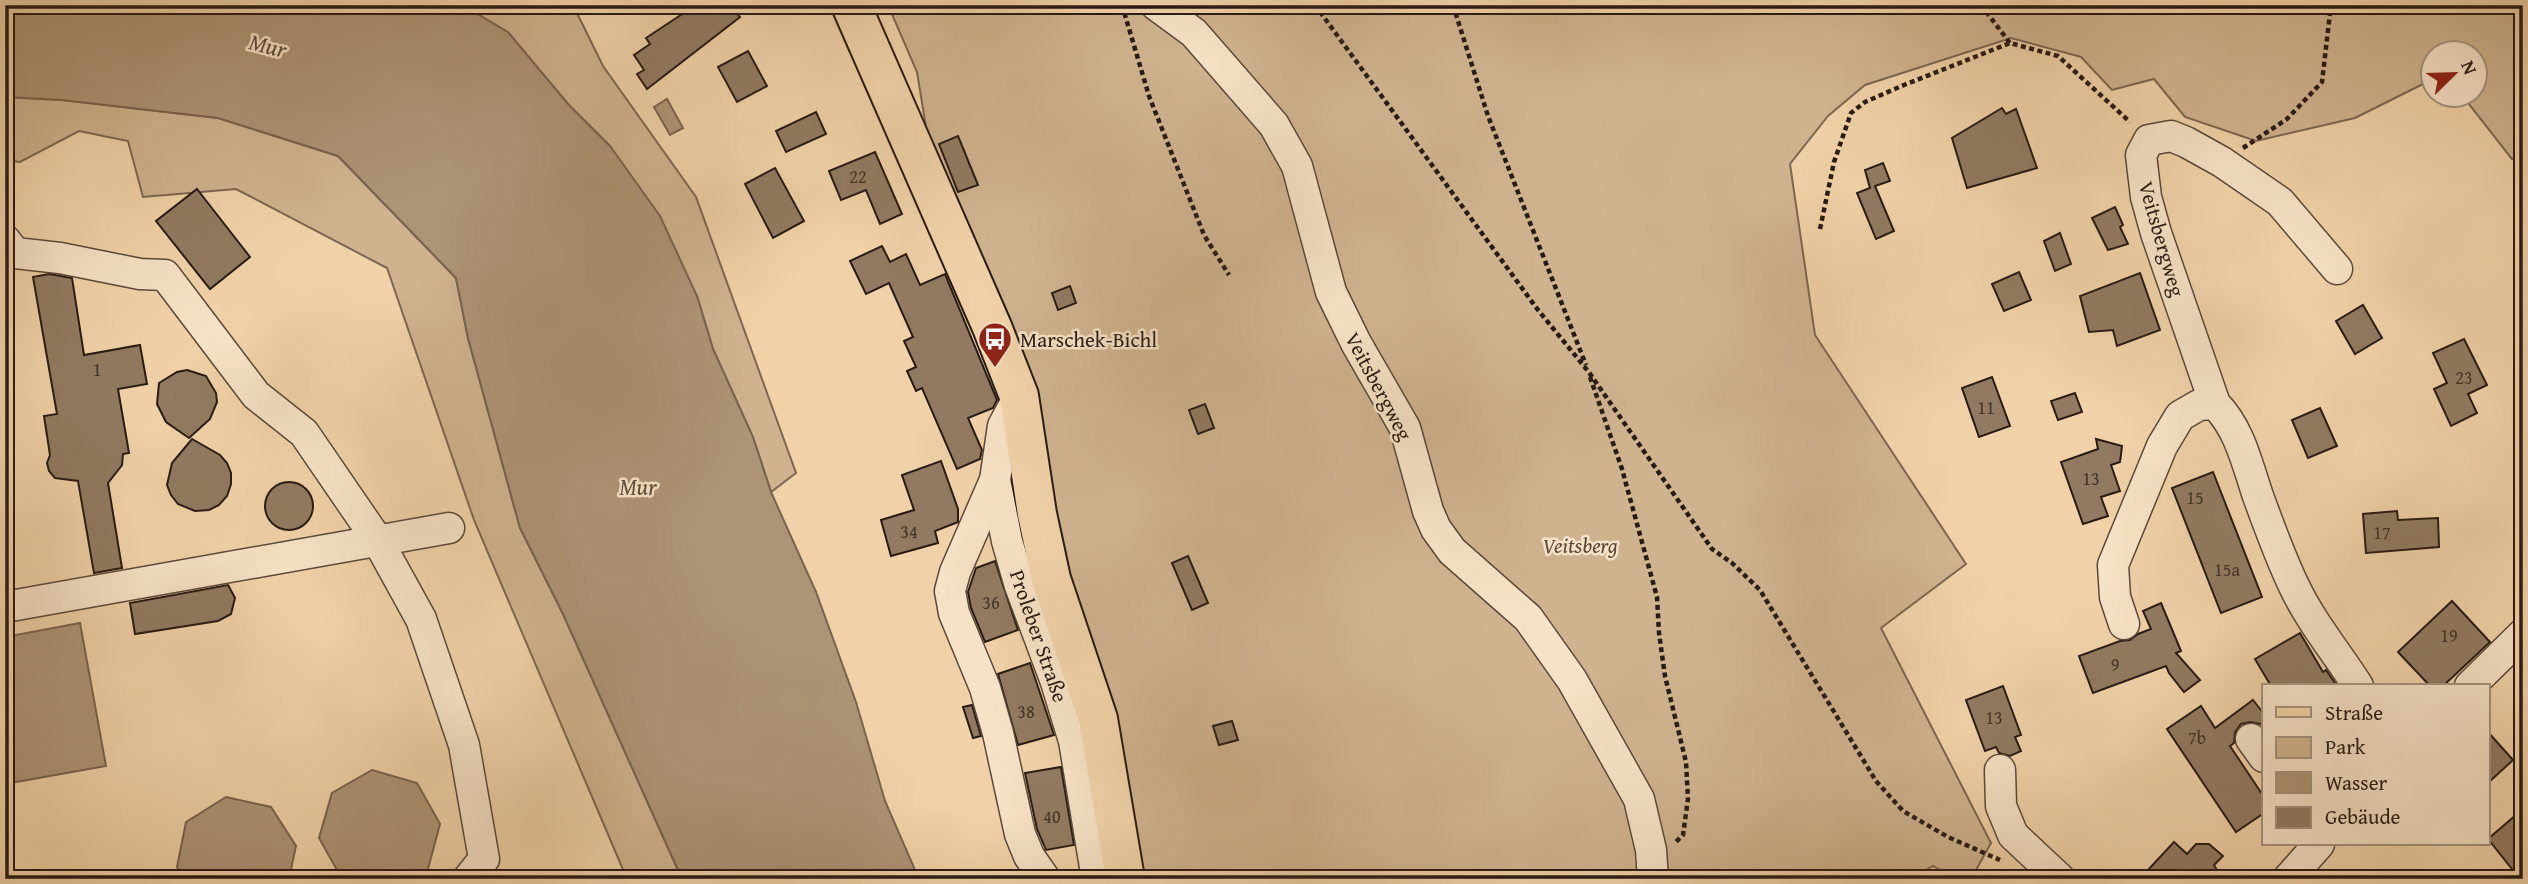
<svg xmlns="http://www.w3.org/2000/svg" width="2528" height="884" font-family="'Gentium Book Plus',serif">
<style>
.green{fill:#cfb38f;stroke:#7c6752;stroke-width:2}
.water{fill:#ad9476;stroke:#78644f;stroke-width:2}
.building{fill:#917a61;stroke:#281b15;stroke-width:2}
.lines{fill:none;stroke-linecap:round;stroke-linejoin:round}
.minor-casing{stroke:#5a493a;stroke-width:33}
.major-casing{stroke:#281b15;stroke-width:42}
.path{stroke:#281b15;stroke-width:4.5;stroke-dasharray:5 3.5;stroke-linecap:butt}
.minor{stroke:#f6e2c6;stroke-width:30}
.major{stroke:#f1d2a8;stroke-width:38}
.labels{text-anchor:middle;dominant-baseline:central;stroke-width:5;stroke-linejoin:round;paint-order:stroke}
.number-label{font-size:18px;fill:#423328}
.street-label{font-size:21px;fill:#281b15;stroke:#f6e2c6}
.poi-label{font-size:21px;fill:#281b15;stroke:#f6e2c6;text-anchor:start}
.park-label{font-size:21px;font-style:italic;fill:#5a493a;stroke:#f6e2c6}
.water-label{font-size:23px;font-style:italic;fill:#5d4b3c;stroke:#f6e2c6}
</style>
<rect width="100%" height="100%" fill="#f1d2a8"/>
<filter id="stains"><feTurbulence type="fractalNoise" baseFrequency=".00286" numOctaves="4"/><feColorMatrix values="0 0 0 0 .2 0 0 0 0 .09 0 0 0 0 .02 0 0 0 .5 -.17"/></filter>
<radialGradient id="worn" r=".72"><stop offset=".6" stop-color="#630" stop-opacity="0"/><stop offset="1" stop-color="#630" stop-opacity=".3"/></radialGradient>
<g class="green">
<path d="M 462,5 L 573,5 L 603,66 L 696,197 L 796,473 L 771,492 L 753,437 L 713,349 L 697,296 L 610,146 L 568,104 L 508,33 Z"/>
<path d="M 888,5 L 2523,5 L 2523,156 L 2512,159 L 2462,95 L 2476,94 L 2476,52 L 2434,52 L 2433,79 L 2355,118 L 2256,141 L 2185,117 L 2154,79 L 2112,90 L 2081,57 L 2011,38 L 1865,85 L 1828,116 L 1790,164 L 1815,335 L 1966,564 L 1881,628 L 1991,843 L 1971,879 L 1955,879 L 1933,866 L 1910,879 L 1140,879 L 926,127 L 917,72 Z"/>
<path d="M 5,97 L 62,100 L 218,118 L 338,156 L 456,278 L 468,338 L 520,528 L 563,614 L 682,879 L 627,879 L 474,520 L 387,268 L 236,189 L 143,197 L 128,141 L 79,131 L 20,162 L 5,160 Z"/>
</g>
<g class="water">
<path d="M 5,5 L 462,5 L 508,32 L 568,104 L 610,146 L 660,216 L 697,296 L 713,349 L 753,437 L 771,492 L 816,592 L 856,702 L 885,801 L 919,879 L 682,879 L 563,614 L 520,528 L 468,338 L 456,278 L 338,156 L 218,118 L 62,100 L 5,97 Z"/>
<path d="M 667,99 L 683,128 L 670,135 L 654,107 Z"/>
<path d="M 80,623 L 106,766 L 5,784 L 5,637 Z"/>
<path d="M 372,770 L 417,783 L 440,824 L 428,869 L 410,879 L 342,879 L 319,838 L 332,793 Z"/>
<path d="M 226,797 L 271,807 L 296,846 L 289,879 L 184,879 L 177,867 L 186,822 Z"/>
</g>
<g class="building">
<path d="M 696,5 L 731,5 L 740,17 L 647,89 L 637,74 L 644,70 L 634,55 L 650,44 L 646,38 Z"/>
<path d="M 748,51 L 767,86 L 737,102 L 718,67 Z"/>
<path d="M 2002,108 L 2006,114 L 2016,109 L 2037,168 L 1967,188 L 1952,138 Z"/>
<path d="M 816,112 L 826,134 L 786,152 L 776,131 Z"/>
<path d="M 958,136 L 978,185 L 958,192 L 939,144 Z"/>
<path d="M 875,152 L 902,214 L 880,224 L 866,190 L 841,200 L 829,171 Z"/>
<path d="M 1883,163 L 1890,181 L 1875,186 L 1894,231 L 1876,239 L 1857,193 L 1870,188 L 1865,170 Z"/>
<path d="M 775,168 L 804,221 L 773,238 L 745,184 Z"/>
<path d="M 197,189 L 250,257 L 210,289 L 156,221 Z"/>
<path d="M 2115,207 L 2123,225 L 2120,227 L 2128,244 L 2108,250 L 2092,218 Z"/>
<path d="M 2060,233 L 2071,264 L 2055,271 L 2044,241 Z"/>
<path d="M 882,246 L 890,262 L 906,254 L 920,285 L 945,274 L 997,400 L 993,408 L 968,418 L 982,450 L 980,459 L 957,469 L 922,388 L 916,391 L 907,371 L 916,367 L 904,341 L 913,337 L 889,283 L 866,294 L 850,261 Z"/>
<path d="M 2019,272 L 2031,300 L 2004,311 L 1992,284 Z"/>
<path d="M 2140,273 L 2160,330 L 2117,346 L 2113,330 L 2089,332 L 2080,296 Z"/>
<path d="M 49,274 L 72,278 L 84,355 L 140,345 L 147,384 L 118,389 L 129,453 L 123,454 L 122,465 L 108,483 L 122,568 L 94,573 L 78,481 L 55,478 L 49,471 L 47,463 L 50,455 L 44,416 L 57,414 L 33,277 Z"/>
<path d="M 1070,286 L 1076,303 L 1058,310 L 1052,293 Z"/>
<path d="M 2363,305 L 2382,338 L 2355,354 L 2336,321 Z"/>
<path d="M 2464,339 L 2487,385 L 2468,394 L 2477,413 L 2451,426 L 2434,389 L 2447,383 L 2433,353 Z"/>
<path d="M 187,370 L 206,376 L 216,393 L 217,402 L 210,419 L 189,438 L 166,422 L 157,404 L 159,383 L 177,372 Z"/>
<path d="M 1992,377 L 2010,426 L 1979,437 L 1962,388 Z"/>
<path d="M 2075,393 L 2082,412 L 2058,420 L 2051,401 Z"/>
<path d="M 1205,404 L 1214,428 L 1198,434 L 1189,410 Z"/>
<path d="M 2320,408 L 2337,446 L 2308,458 L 2292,420 Z"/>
<path d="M 192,439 L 220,455 L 227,463 L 231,473 L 231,484 L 227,496 L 219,505 L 209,510 L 195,511 L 178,504 L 171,495 L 167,485 L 172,463 Z"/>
<path d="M 2096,439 L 2122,446 L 2120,462 L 2111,465 L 2120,491 L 2101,497 L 2108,516 L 2083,524 L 2061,462 L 2098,449 Z"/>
<path d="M 941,461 L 958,509 L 958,522 L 935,531 L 938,543 L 891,556 L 881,520 L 914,510 L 902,475 Z"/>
<path d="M 2213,472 L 2262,597 L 2221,613 L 2172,488 Z"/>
<circle cx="289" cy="506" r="24"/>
<path d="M 2397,511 L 2398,520 L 2438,518 L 2439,547 L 2366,553 L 2363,514 Z"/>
<path d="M 1188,556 L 1208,603 L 1192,610 L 1172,563 Z"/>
<path d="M 995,561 L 1018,630 L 985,642 L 971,608 L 968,592 L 976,568 Z"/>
<path d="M 228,585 L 235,598 L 231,614 L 218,621 L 135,634 L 130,603 Z"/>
<path d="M 2452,601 L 2490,642 L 2443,686 L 2430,686 L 2398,652 Z"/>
<path d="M 2161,603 L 2181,651 L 2176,653 L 2200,680 L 2184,692 L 2169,673 L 2166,666 L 2093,693 L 2079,656 L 2120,641 L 2130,640 L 2138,634 L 2151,629 L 2143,611 Z"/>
<path d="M 2300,633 L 2323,672 L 2326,670 L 2337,686 L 2271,686 L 2255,659 Z"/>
<path d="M 1030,663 L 1054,735 L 1018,745 L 998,674 Z"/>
<path d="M 2003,686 L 2021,735 L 2015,737 L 2021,751 L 2010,756 L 1999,753 L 1996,747 L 1985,751 L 1966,700 Z"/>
<path d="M 2253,700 L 2264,714 L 2264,722 L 2260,724 L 2250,722 L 2241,724 L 2235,732 L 2234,743 L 2230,746 L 2264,797 L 2264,813 L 2236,832 L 2167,729 L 2201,706 L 2215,728 Z"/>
<path d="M 972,705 L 981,736 L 973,738 L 963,707 Z"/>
<path d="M 1232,721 L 1238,740 L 1219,745 L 1213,726 Z"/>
<path d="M 2488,732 L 2513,760 L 2488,783 Z"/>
<path d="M 1061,767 L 1074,845 L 1046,850 L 1037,829 L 1025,773 Z"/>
<path d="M 2523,809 L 2523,879 L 2520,879 L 2488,839 Z"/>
<path d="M 2174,842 L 2187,854 L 2196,844 L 2209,844 L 2223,856 L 2214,865 L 2222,879 L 2158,879 L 2148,870 Z"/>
</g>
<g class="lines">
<g class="minor-casing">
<g id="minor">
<path d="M 1156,5 L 1194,33 L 1274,125 L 1297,166 L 1331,292 L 1356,343 L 1405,428 L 1428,511 L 1436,529 L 1452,551 L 1528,618 L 1572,680 L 1639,799 L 1651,850 L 1653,879"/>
<path d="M 5,240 L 15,253 L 60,258 L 140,274 L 165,275 L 256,395 L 304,433 L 378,541 L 421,619 L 464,745 L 484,859 L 468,879"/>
<path d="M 2337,269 L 2280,202 L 2222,162 L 2186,142 L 2171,136 L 2149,140 L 2141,155 L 2146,197 L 2156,233 L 2215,404 C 2240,429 2247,464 2258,496 C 2269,526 2280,557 2294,586 C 2311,622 2337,653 2358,686"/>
<path d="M 1019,396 L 1003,426 L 995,480 L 1007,541 L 1020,586 L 1056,682 L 1074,741 L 1097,879"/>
<path d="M 995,480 L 955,572 L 950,591 L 954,613 L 985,688 L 998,733 L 1020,834 L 1029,856 L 1045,879"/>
<path d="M 5,607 L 449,528"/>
<path d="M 2124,624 L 2115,597 L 2113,565 L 2162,446 L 2180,416 L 2199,405 L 2215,404"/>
<path d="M 2470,686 L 2523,634"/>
<path d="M 2251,739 L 2264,757"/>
<path d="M 2000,770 L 2001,806 L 2013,835 L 2060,879"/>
<path d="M 2288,879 L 2319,844"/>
</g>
</g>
<g class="major-casing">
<path id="major" d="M 851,5 L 992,327 L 1019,396 L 1037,514 L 1051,579 L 1098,719 L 1125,879"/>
</g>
<g class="path">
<path d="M 1122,5 L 1149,96 L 1204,235 L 1229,275"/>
<path d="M 1315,5 L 1538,310 L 1588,371 L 1712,549 L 1732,563 L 1760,590 L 1876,781 L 1903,811 L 1948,837 L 2000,860"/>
<path d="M 1453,5 L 1488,116 L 1586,365"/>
<path d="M 1981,5 L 2010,43"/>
<path d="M 2243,148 L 2287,119 L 2322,82 L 2331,5"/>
<path d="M 1820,229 L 1834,162 L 1851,113 L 1865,102 L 1904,85 L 2010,43 L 2058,56 L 2130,122"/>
<path d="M 1590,377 L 1622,469 L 1657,597 L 1659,633 L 1665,676 L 1686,762 L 1688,799 L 1683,835 L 1674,844"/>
</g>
<use href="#minor" class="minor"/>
<use href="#major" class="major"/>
</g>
<defs>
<g id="bus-pin" transform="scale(1.75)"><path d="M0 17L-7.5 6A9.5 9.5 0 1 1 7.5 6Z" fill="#8f2418" stroke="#f6e2c6"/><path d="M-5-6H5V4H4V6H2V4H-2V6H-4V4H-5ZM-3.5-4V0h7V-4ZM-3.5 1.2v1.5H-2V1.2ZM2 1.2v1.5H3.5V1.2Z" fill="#fff"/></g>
</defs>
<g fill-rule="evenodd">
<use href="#bus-pin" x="995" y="339"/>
</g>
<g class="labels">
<g class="number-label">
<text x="858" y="176">22</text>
<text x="97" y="369">1</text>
<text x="2464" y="377">23</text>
<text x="1986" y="407">11</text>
<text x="2091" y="478">13</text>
<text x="2195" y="497">15</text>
<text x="909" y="531">34</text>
<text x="2382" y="532">17</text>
<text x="2227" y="569">15a</text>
<text x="991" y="602">36</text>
<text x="2449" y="635">19</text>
<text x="2115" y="664">9</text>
<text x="1026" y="711">38</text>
<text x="1994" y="717">13</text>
<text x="2197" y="737">7b</text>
<text x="1052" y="816">40</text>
</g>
<g class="street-label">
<text transform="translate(2162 239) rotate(74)">Veitsbergweg</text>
<text transform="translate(1379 386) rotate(62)">Veitsbergweg</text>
<text transform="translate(1039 636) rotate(71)">Proleber Straße</text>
</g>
<g class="poi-label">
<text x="1020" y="339">Marschek-Bichl</text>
</g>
<g class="park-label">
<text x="1580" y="545">Veitsberg</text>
</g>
<g class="water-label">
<text transform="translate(268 45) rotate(14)">Mur</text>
<text x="638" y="486">Mur</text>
</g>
</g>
<rect width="2528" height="884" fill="none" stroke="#f1d2a8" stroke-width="28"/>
<rect x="7" y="7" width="2514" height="870" fill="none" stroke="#281b15" stroke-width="3.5"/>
<rect x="14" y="14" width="2500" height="856" fill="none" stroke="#281b15" stroke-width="2"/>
<rect x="2262" y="684" width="228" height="161" fill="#f6e2c6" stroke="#a4927f" stroke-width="2"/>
<rect x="2276" y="707" width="35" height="10" fill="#f1d2a8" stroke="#a4927f" stroke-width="2"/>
<text x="2325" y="720" font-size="21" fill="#281b15">Straße</text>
<rect x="2276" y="737" width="35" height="21" fill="#cfb38f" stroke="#a4927f" stroke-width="2"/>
<text x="2325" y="754" font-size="21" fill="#281b15">Park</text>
<rect x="2276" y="772" width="35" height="21" fill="#ad9476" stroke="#a4927f" stroke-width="2"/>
<text x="2325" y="790" font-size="21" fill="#281b15">Wasser</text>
<rect x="2276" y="807" width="35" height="21" fill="#917a61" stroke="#a4927f" stroke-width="2"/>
<text x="2325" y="824" font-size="21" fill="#281b15">Gebäude</text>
<g transform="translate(2454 74) rotate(67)"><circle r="33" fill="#f6e2c6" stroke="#a4927f" stroke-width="2"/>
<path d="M0-5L12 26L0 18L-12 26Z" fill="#8f2418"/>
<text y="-10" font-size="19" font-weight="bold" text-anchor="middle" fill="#281b15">N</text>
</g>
<rect width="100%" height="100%" filter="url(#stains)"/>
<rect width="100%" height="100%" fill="url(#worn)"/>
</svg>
